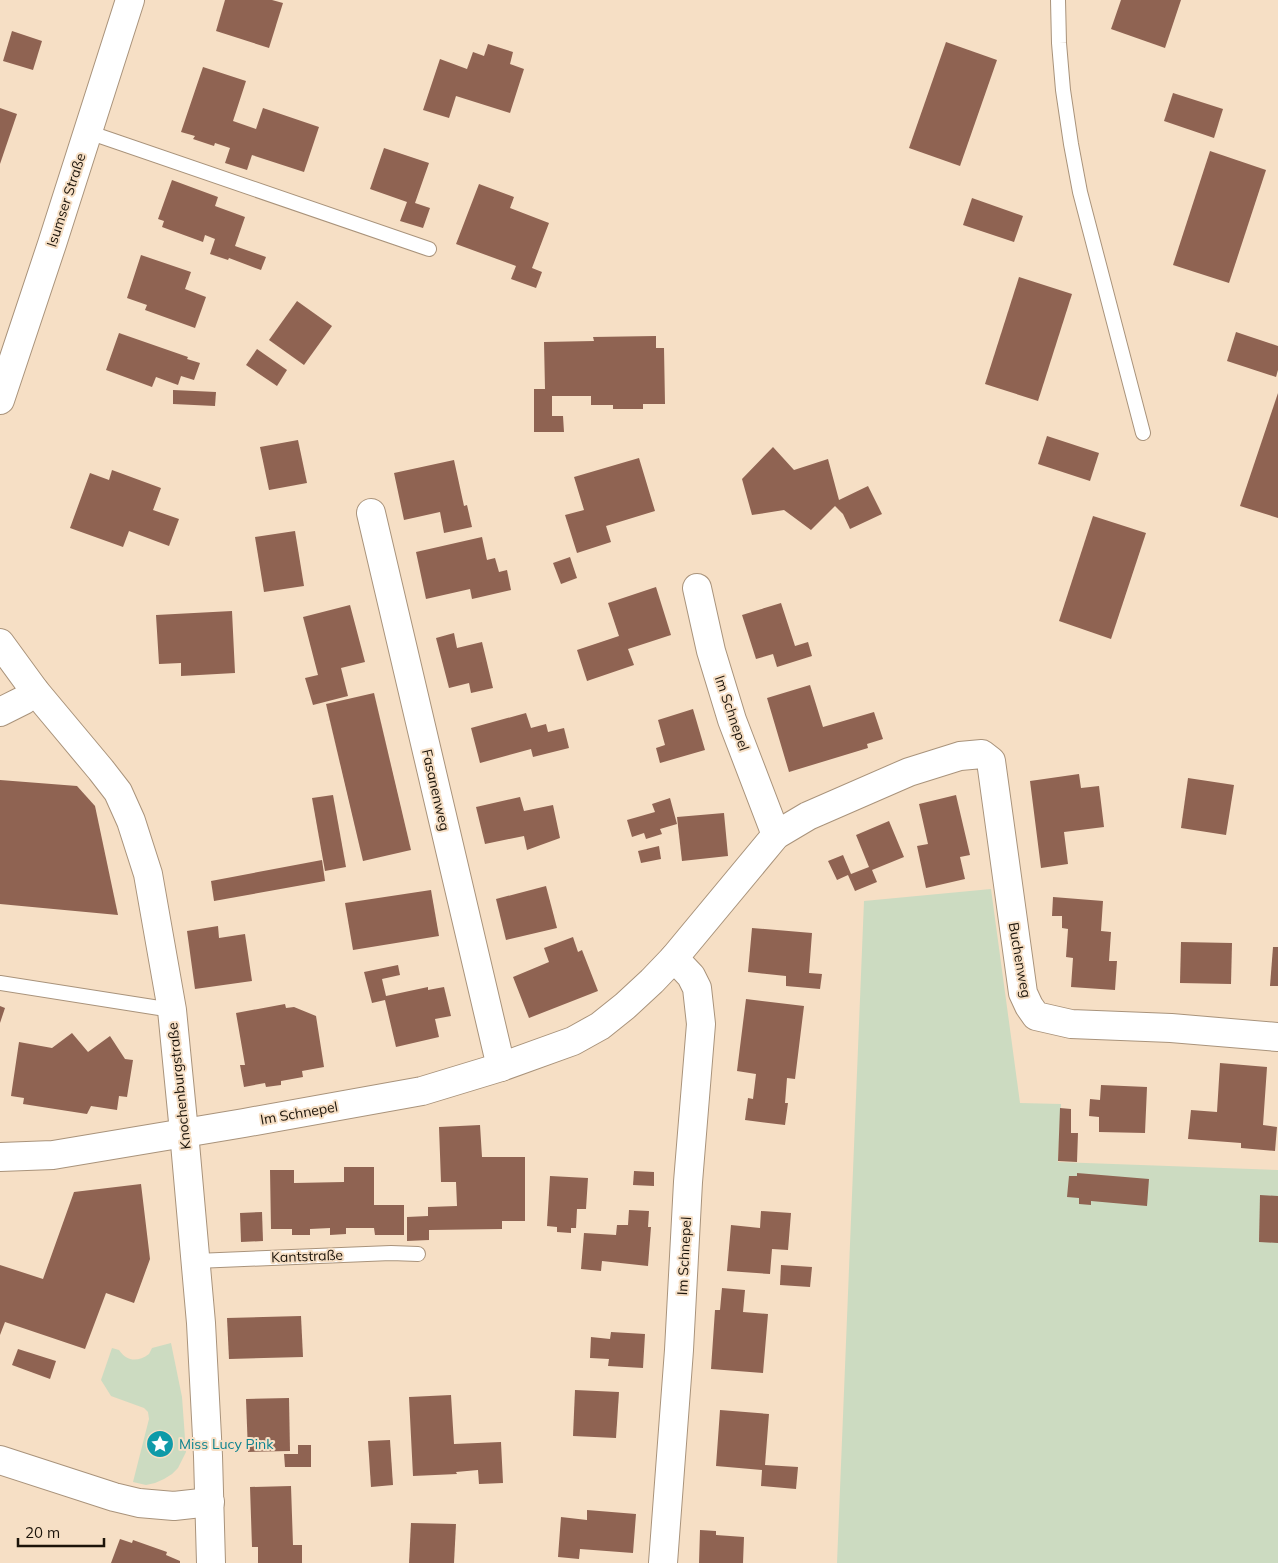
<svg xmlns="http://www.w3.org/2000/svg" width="1278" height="1563" font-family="Mulish,sans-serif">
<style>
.green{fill:#ccdbc1}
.building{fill:#8f6352}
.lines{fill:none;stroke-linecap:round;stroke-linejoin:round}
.service-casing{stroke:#a9937b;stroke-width:16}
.minor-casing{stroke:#a9937b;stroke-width:30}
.tertiary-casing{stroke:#a9937b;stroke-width:30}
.service{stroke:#fff;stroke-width:14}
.minor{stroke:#fff;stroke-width:28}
.tertiary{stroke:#fff;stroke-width:28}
.labels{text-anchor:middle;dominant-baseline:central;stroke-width:4;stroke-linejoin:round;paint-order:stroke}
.street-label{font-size:14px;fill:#1c140a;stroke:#f6dfc5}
.culture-label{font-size:14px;fill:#0d838f;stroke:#f6dfc5;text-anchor:start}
</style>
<rect width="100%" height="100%" fill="#f6dfc5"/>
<g class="green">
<path d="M 991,889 L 1020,1103 L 1061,1104 L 1058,1162 L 1278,1170 L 1278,1563 L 837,1563 L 864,901 Z"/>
<path d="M 171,1343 L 182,1397 L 186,1452 L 178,1468 L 172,1474 L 164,1479 L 155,1483 L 146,1485 L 133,1482 L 149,1419 L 148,1412 L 144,1408 L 111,1396 L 101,1380 L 112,1348 L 119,1350 C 127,1362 138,1362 149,1354 L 152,1348 Z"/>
</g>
<g class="building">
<path d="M 225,0 L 272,0 L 283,3 L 269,48 L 216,31 Z"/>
<path d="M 1121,0 L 1181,0 L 1165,48 L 1111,29 Z"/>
<path d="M 12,31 L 42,41 L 33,70 L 3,61 Z"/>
<path d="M 946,42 L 997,60 L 960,166 L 909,148 Z"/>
<path d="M 488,44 L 513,52 L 510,64 L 524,69 L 510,113 L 456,96 L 449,118 L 423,110 L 440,59 L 467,69 L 473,52 L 484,56 Z"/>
<path d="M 203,67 L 246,81 L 233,121 L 256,129 L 263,108 L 319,127 L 304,172 L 252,155 L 247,170 L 225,163 L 230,148 L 215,143 L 214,146 L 193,139 L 195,136 L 181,132 Z"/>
<path d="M 1173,93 L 1223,109 L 1214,138 L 1164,121 Z"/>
<path d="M 0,108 L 17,114 L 0,164 Z"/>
<path d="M 384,148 L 429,163 L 415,203 L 430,208 L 423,228 L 400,221 L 407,202 L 370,189 Z"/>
<path d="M 1210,151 L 1266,170 L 1229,283 L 1173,265 Z"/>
<path d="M 172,180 L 218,197 L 215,206 L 245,217 L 235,246 L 266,257 L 261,270 L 229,258 L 228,260 L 210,254 L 215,239 L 205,235 L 203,242 L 162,227 L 164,221 L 158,219 Z"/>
<path d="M 479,184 L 514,197 L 510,208 L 549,223 L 532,268 L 542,272 L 536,288 L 511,279 L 516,266 L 456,244 Z"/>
<path d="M 972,198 L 1023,216 L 1014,242 L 963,225 Z"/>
<path d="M 141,255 L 191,272 L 185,289 L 206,297 L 195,328 L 145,310 L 147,305 L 127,298 Z"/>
<path d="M 1019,277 L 1072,294 L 1038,401 L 985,384 Z"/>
<path d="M 297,301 L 332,326 L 304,365 L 269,340 Z"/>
<path d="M 1236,332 L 1278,346 L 1278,370 L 1276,377 L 1227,361 Z"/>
<path d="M 119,333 L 188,357 L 187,359 L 200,363 L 194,380 L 181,376 L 178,385 L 156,377 L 152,387 L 106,370 Z"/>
<path d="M 656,336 L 656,348 L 664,348 L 665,404 L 643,404 L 643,409 L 613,409 L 613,405 L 591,405 L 591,396 L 552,396 L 552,416 L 563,416 L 564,432 L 534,432 L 534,389 L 545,389 L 544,342 L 594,341 L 593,337 Z"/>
<path d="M 257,349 L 287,370 L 277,386 L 246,365 Z"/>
<path d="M 173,390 L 216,392 L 215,406 L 173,404 Z"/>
<path d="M 1278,393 L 1278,518 L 1240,506 Z"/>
<path d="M 1047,436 L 1099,453 L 1090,481 L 1038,464 Z"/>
<path d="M 298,440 L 307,483 L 269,490 L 260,447 Z"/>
<path d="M 773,447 L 794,470 L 828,459 L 839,500 L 868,486 L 882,514 L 850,529 L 843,514 L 835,506 L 811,530 L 784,510 L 752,515 L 742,479 Z"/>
<path d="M 639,458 L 655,511 L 606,526 L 611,542 L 577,553 L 565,515 L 584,510 L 574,477 Z"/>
<path d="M 454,460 L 464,506 L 467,505 L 472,527 L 444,533 L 440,512 L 404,520 L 394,473 Z"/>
<path d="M 112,470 L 161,488 L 153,510 L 179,519 L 169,546 L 129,531 L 123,547 L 70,528 L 90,473 L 109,480 Z"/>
<path d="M 1093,516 L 1146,533 L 1111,639 L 1059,621 Z"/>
<path d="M 295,531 L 304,586 L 264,592 L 255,537 Z"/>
<path d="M 482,537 L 487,560 L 495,558 L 499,572 L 507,570 L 511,590 L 472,599 L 470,589 L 426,599 L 416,552 Z"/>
<path d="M 570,557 L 577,578 L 561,584 L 553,563 Z"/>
<path d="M 656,587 L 671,635 L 628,649 L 634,665 L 587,681 L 577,650 L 619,636 L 608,603 Z"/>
<path d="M 781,603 L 795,646 L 808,642 L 812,656 L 777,667 L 773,654 L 756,659 L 742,615 Z"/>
<path d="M 350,605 L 365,662 L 341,668 L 348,696 L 313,705 L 305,678 L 318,675 L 303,617 Z"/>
<path d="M 232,611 L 235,673 L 181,676 L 181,663 L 159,664 L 156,615 Z"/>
<path d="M 454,633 L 457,648 L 482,642 L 493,688 L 471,693 L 469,683 L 449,688 L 436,638 Z"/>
<path d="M 810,685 L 823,727 L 874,712 L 883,739 L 867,744 L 868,748 L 789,772 L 767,698 Z"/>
<path d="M 374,693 L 411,850 L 363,861 L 326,704 Z"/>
<path d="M 693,709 L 705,750 L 660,763 L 656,748 L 665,745 L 658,720 Z"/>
<path d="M 526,713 L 531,728 L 546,724 L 548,732 L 564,728 L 569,748 L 533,757 L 531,749 L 480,763 L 471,728 Z"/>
<path d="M 1079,774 L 1081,788 L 1099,786 L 1104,827 L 1064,832 L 1068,864 L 1041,868 L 1030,781 Z"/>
<path d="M 1188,778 L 1234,785 L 1226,835 L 1181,828 Z"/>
<path d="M 0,780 L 77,786 L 95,806 L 118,915 L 0,904 Z"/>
<path d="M 333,795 L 346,867 L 325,871 L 312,798 Z"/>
<path d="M 956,795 L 970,855 L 960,857 L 965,879 L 926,888 L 917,846 L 928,844 L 919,804 Z"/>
<path d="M 520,797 L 524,811 L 553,805 L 560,838 L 527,850 L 524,836 L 485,844 L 476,807 Z"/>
<path d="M 670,798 L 677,824 L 660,829 L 662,834 L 646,839 L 644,833 L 632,837 L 627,820 L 655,812 L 652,804 Z"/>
<path d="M 724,813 L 728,856 L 682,861 L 677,817 Z"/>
<path d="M 889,821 L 904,857 L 872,870 L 877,882 L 855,891 L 848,875 L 837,880 L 828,861 L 843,855 L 851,874 L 869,867 L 856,835 Z"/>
<path d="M 659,846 L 661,859 L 641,863 L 638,851 Z"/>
<path d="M 322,860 L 325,881 L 214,901 L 211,881 Z"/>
<path d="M 546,886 L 557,928 L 506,940 L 496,899 Z"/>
<path d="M 431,890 L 439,936 L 353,950 L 345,903 Z"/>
<path d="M 1053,897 L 1103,901 L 1101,931 L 1111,932 L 1109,961 L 1117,961 L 1115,990 L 1071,987 L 1073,958 L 1066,957 L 1068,929 L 1062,928 L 1062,916 L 1052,916 Z"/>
<path d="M 218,926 L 219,938 L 245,934 L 252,981 L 195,989 L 187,931 Z"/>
<path d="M 752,928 L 812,933 L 809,973 L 822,974 L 820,989 L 786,986 L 786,976 L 748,972 Z"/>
<path d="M 573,937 L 578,952 L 582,950 L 598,991 L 529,1018 L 513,977 L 549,962 L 544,948 Z"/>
<path d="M 1181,942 L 1232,943 L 1231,984 L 1180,983 Z"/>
<path d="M 1273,947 L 1278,947 L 1278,986 L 1270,986 Z"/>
<path d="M 398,965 L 400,975 L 382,979 L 386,996 L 428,987 L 428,990 L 444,987 L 451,1016 L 435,1019 L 439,1037 L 396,1047 L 385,1000 L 372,1003 L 364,972 Z"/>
<path d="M 746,999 L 804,1006 L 795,1079 L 787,1078 L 785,1103 L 788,1103 L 785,1125 L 745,1120 L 748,1098 L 753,1099 L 756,1074 L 737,1071 Z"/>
<path d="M 285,1004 L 286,1008 L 294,1007 L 316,1016 L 324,1067 L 302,1071 L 303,1077 L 281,1081 L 281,1085 L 266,1087 L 265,1083 L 244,1087 L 240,1065 L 245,1065 L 236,1013 Z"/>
<path d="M 0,1006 L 5,1008 L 0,1023 Z"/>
<path d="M 72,1033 L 88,1052 L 110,1036 L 125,1059 L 133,1060 L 127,1097 L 119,1096 L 117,1110 L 91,1106 L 87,1114 L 23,1104 L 24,1098 L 11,1096 L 19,1042 L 52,1048 Z"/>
<path d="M 1220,1063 L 1267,1067 L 1263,1125 L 1277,1127 L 1275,1151 L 1241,1148 L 1241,1143 L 1188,1139 L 1191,1110 L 1217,1112 Z"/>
<path d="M 1101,1085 L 1147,1087 L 1145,1133 L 1099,1132 L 1099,1117 L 1089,1116 L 1090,1099 L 1100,1100 Z"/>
<path d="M 1060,1108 L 1071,1109 L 1071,1133 L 1078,1133 L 1077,1162 L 1058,1161 Z"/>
<path d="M 480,1125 L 482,1157 L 525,1157 L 525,1221 L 502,1221 L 502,1229 L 429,1230 L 429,1240 L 407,1241 L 407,1217 L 428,1216 L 428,1207 L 457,1206 L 456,1182 L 441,1182 L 439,1127 Z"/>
<path d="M 344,1167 L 374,1167 L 374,1205 L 404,1205 L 404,1235 L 375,1235 L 374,1228 L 346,1228 L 346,1234 L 330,1235 L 330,1228 L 310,1229 L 310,1235 L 292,1235 L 292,1229 L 271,1229 L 270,1170 L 294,1170 L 294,1183 L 344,1182 Z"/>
<path d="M 634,1171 L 654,1172 L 654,1186 L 633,1185 Z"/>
<path d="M 1077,1173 L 1149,1179 L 1147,1206 L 1091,1201 L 1091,1205 L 1079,1204 L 1079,1198 L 1067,1197 L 1069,1176 L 1077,1176 Z"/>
<path d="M 550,1176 L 588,1178 L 586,1209 L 577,1209 L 576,1228 L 571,1228 L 571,1233 L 557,1232 L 557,1227 L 547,1226 Z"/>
<path d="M 141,1184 L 150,1259 L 134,1303 L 106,1293 L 85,1349 L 5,1322 L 0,1335 L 0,1265 L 43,1279 L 74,1192 Z"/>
<path d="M 1260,1195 L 1278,1196 L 1278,1243 L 1259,1242 Z"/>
<path d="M 629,1210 L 649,1211 L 648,1227 L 651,1227 L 648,1266 L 602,1261 L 601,1271 L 581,1269 L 584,1233 L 616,1235 L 617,1225 L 628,1225 Z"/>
<path d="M 761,1211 L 791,1213 L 788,1250 L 772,1249 L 770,1274 L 727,1271 L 731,1225 L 760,1228 Z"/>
<path d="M 262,1212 L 263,1241 L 241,1242 L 240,1213 Z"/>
<path d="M 781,1265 L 812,1267 L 810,1287 L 780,1285 Z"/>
<path d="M 722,1288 L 745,1290 L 743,1312 L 768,1314 L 763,1373 L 711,1369 L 715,1310 L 720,1310 Z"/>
<path d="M 301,1316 L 303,1357 L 229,1359 L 227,1318 Z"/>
<path d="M 611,1332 L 645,1334 L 643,1368 L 608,1366 L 609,1359 L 590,1358 L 591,1337 L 610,1339 Z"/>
<path d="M 18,1349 L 56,1361 L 50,1379 L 12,1365 Z"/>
<path d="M 575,1390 L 619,1392 L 616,1438 L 573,1436 Z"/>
<path d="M 451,1395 L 454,1444 L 501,1442 L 503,1483 L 479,1484 L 478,1470 L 456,1472 L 457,1474 L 413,1476 L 409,1397 Z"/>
<path d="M 289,1398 L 290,1451 L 248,1452 L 246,1399 Z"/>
<path d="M 720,1410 L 769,1414 L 765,1465 L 798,1467 L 796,1489 L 761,1486 L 762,1470 L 716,1466 Z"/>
<path d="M 390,1440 L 393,1485 L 371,1487 L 368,1441 Z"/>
<path d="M 298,1445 L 311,1445 L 311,1467 L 285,1467 L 284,1454 L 298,1454 Z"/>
<path d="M 291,1486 L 293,1545 L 302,1545 L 302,1563 L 258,1563 L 258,1547 L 252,1547 L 250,1487 Z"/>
<path d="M 587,1510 L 636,1514 L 633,1553 L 580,1549 L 579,1559 L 558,1557 L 561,1517 L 587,1520 Z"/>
<path d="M 411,1523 L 456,1524 L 454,1563 L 409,1563 Z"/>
<path d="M 700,1530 L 716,1531 L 716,1535 L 744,1537 L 743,1563 L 699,1563 Z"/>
<path d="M 120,1539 L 132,1543 L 133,1540 L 167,1552 L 166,1555 L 180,1561 L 180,1563 L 111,1563 Z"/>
</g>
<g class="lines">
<g class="service-casing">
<g id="service">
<path d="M 1058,0 L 1059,43 L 1063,90 L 1071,144 L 1080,192 L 1143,433"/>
<path d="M 88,132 L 429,249"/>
<path d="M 0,983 L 172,1010"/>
<path d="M 196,1261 L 391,1253 L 418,1254"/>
</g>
</g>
<g class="minor-casing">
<g id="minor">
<path d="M 371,513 L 501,1067"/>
<path d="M 697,588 L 711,651 L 732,720 L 776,835"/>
<path d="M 0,1157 L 53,1155 L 244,1123 L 422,1091 L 501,1067 L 573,1041 L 600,1026 L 625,1006 L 652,981 L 674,958 L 776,835 L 808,816 L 909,772 L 960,756 L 982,754 L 991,761 L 1023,993 L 1029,1006 L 1036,1016 L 1071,1024 L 1171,1028 L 1278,1037"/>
<path d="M 0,1460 L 114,1497 L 139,1503 L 174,1506 L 210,1502"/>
<path d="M 663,1563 L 679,1350 L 688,1182 L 701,1024 L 697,988 L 691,976 L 674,958"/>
</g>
</g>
<g class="tertiary-casing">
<g id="tertiary">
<path d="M 0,400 L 52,244 L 130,0"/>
<path d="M 0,643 L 35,691 L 101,770 L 118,792 L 131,821 L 148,874 L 172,1010 L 184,1132 L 201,1323 L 208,1456 L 211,1563"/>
<path d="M 0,712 L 24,700 L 35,691"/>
</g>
</g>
<use href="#service" class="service"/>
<use href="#minor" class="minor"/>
<use href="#tertiary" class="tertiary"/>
</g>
<defs>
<g id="sight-disc" transform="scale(1.4375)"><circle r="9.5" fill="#0f9aa8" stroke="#f6dfc5"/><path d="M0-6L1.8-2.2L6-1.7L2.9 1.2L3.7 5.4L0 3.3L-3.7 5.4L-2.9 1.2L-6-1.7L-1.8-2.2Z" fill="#fff"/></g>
</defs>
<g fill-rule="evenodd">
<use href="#sight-disc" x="160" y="1444"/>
</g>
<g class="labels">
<g class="street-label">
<text transform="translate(66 200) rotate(-72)">Isumser Straße</text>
<text transform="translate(732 713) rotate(71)">Im Schnepel</text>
<text transform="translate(436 790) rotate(77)">Fasanenweg</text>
<text transform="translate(1020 960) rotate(80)">Buchenweg</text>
<text transform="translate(179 1086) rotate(-96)">Knochenburgstraße</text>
<text transform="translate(299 1113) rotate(-10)">Im Schnepel</text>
<text transform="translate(307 1256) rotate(-2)">Kantstraße</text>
<text transform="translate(684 1256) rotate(-87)">Im Schnepel</text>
</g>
<g class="culture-label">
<text x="179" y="1444">Miss Lucy Pink</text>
</g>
</g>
<path d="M18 1538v8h86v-8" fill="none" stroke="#1c140a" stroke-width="2.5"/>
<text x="25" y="1538" font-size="15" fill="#1c140a" stroke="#f6dfc5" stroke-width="4" paint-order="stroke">20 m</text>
</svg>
